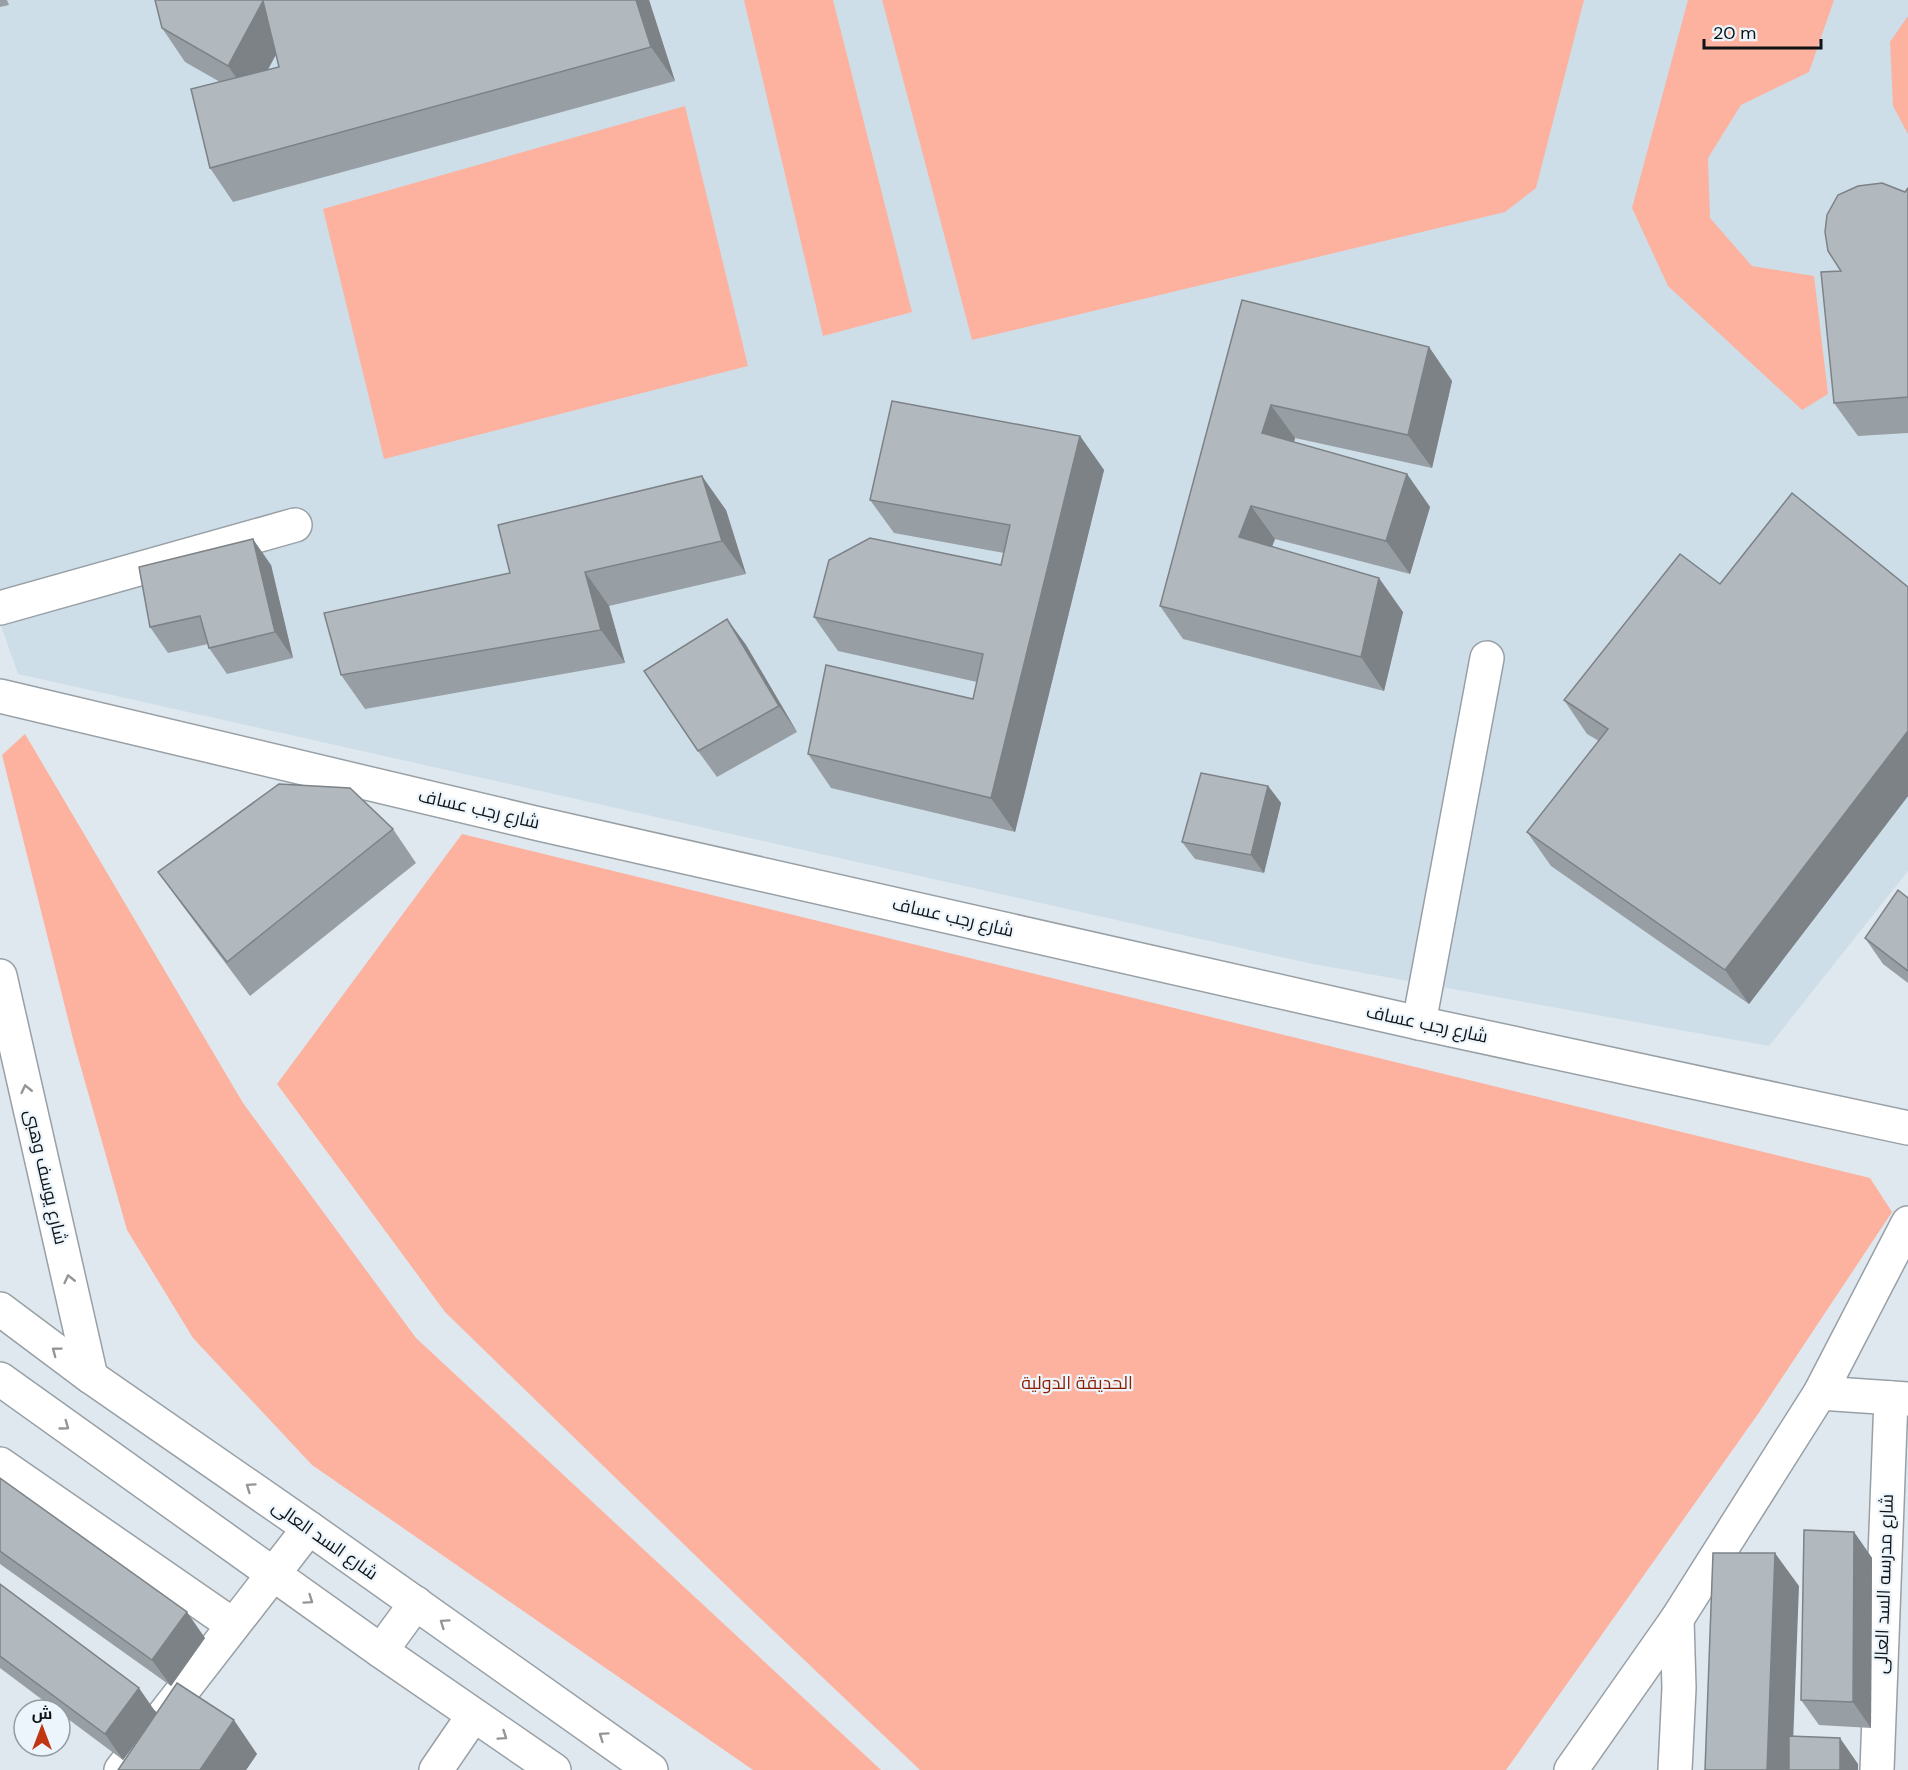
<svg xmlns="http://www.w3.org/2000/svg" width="1908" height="1770" font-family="'DM Sans',Cairo,sans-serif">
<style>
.built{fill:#cedee9}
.green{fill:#fdb19f}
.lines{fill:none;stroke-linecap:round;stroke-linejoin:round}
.minor-casing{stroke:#98a0a6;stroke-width:36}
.major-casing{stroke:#98a0a6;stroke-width:36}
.minor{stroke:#fff;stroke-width:33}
.major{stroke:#fff;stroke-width:33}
.wall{fill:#989fa4;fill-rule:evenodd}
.shaded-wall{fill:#7c8286}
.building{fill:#b1b9bf;stroke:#7c8286;stroke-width:1.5}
.oneway{stroke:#939596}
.labels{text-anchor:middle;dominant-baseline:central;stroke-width:4.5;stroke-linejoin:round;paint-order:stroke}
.street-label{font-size:18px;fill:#101315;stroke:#ecf5fb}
.park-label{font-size:18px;fill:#8e1e00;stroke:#ecf5fb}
</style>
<rect width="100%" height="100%" fill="#dfe8ee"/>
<path class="built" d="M 0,0 L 1908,0 L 1908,871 L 1769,1046 L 1308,963 L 18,674 L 0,623 Z"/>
<g class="green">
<path d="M 744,0 L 833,0 L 912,312 L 823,336 Z"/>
<path d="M 882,0 L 1584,0 L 1536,188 L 1505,212 L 972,340 Z"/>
<path d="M 1688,0 L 1834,0 L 1809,72 L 1741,105 L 1708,158 L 1710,218 L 1752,266 L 1814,276 L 1828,394 L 1802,410 L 1668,286 L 1632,208 Z"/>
<path d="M 1908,16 L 1908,134 L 1893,106 L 1890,42 Z"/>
<path d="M 685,106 L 748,366 L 384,459 L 323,209 Z"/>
<path d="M 25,734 L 243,1103 L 416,1338 L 881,1770 L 753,1770 L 312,1465 L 193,1338 L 127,1230 L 74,1043 L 2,755 Z"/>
<path d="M 462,834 L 1870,1178 L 1892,1212 L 1758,1414 L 1506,1770 L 920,1770 L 736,1595 L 445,1312 L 277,1084 Z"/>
</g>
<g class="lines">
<g class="minor-casing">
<g id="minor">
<path d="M 0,608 L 295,525"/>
<path d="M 0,696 L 535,823 L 1419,1023 L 1908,1128"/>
<path d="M 1419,1023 L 1487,658"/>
<path d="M 1820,1393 L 1908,1399"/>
<path d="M 0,1464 L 233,1625"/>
<path d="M 121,1770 L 309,1528"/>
<path d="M 436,1770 L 473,1716"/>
<path d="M 1571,1770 L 1677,1619 L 1820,1393 L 1908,1223"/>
<path d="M 1675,1770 L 1679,1688 L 1677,1619"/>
<path d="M 1877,1770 L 1891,1398"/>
</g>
</g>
<g class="major-casing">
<g id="major">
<path d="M 0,976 L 91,1377"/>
<path d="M 0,1309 L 91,1377 L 309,1528 L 651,1770"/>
<path d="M 0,1379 L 381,1651 L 554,1770"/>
<path d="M 381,1651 L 416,1603"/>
</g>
</g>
<use href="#minor" class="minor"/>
<use href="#major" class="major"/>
</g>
<g class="wall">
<path d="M 0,0 L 7,0 L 9,5 L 0,7 Z"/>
<path d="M 649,0 L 675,81 L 233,202 L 210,168 L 220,82 L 185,62 L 162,28 ZM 276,55 L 279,67 L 268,69 Z"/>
<path d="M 1908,188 L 1908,433 L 1858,436 L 1834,403 L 1841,271 Z"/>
<path d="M 1242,300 L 1429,347 L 1452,381 L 1432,468 L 1295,438 L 1294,442 L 1407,474 L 1430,507 L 1410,574 L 1275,539 L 1272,546 L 1403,612 L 1384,691 L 1183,639 L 1160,606 Z"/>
<path d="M 1080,436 L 1104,470 L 1015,832 L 831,788 L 808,754 L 973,699 L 977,682 L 838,651 L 814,617 L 1001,565 L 1004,553 L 894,533 L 870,500 Z"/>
<path d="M 726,510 L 746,574 L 609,606 L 625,663 L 365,709 L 341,675 L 510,573 Z"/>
<path d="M 271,565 L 293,658 L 227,674 L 209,648 L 208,644 L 168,653 L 150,627 Z"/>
<path d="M 1720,584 L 1908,587 L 1908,796 L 1749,1004 L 1551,866 L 1527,832 L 1599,741 L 1587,734 L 1564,700 Z"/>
<path d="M 727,619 L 746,645 L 797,732 L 717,777 L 698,751 Z"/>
<path d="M 1268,786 L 1281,803 L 1264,873 L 1195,859 L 1182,842 Z"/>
<path d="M 393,829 L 416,863 L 250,996 L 182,905 L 158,872 Z"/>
<path d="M 1908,898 L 1908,983 L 1883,964 L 1865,938 Z"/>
<path d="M 0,1478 L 205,1638 L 171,1686 L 0,1564 Z"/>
<path d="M 1854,1532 L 1872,1558 L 1871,1728 L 1819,1725 L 1801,1700 Z"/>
<path d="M 0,1584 L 157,1712 L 257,1754 L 246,1770 L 118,1770 L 138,1740 L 123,1760 L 60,1713 L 60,1710 L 56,1710 L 0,1668 Z"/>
</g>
<g class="shaded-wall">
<path d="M 636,0 L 649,0 L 675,81 L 651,47 Z"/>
<path d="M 263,1 L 286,35 L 252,100 L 228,66 Z"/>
<path d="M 1429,347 L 1452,381 L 1432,468 L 1408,435 Z"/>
<path d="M 1271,405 L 1295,438 L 1286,467 L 1262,433 Z"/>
<path d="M 1080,436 L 1104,470 L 1015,832 L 991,798 Z"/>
<path d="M 1407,474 L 1430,507 L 1410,574 L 1386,541 Z"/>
<path d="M 702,476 L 726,510 L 746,574 L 722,541 Z"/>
<path d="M 1251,506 L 1275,539 L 1263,570 L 1239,537 Z"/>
<path d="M 253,539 L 271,565 L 293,658 L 275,632 Z"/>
<path d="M 585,572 L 609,606 L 625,663 L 601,630 Z"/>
<path d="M 1379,578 L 1403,612 L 1384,691 L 1361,657 Z"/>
<path d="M 727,619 L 746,645 L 797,732 L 779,706 Z"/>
<path d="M 1908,731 L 1908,796 L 1749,1004 L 1725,970 Z"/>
<path d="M 1268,786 L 1281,803 L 1264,873 L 1251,855 Z"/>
<path d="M 1854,1532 L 1872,1558 L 1871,1728 L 1853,1702 Z"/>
<path d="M 1775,1553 L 1799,1586 L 1792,1770 L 1767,1770 Z"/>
<path d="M 187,1612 L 205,1638 L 171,1686 L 152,1660 Z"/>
<path d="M 139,1688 L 157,1714 L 123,1760 L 105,1734 Z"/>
<path d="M 234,1720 L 257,1754 L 246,1770 L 200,1770 Z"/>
<path d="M 1840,1738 L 1858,1764 L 1858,1770 L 1840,1770 Z"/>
</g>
<g class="building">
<path d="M 155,0 L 636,0 L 651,47 L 210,168 L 191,89 L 279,67 L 263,1 L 228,66 L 162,28 Z"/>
<path d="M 1882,183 L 1905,192 L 1908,188 L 1908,397 L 1834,403 L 1821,272 L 1841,271 L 1828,251 L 1825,232 L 1827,215 L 1838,195 L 1858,186 Z"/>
<path d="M 1242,300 L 1429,347 L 1408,435 L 1271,405 L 1262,433 L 1407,474 L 1386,541 L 1251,506 L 1239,537 L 1379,578 L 1361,657 L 1160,606 Z"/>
<path d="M 892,401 L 1080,436 L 991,798 L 808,754 L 826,665 L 973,699 L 983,654 L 814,617 L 829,560 L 870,538 L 1001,565 L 1010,525 L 870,500 Z"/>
<path d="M 702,476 L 722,541 L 585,572 L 601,630 L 341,675 L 324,613 L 510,573 L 498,525 Z"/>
<path d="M 1792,493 L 1908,587 L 1908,731 L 1725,970 L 1527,832 L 1608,729 L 1564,700 L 1680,554 L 1720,584 Z"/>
<path d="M 253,539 L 275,632 L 209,648 L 200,616 L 150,627 L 139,567 Z"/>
<path d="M 727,619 L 779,706 L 698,751 L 644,671 Z"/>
<path d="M 1201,773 L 1268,786 L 1251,855 L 1182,842 Z"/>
<path d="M 279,784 L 350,788 L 393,829 L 227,962 L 158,872 Z"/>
<path d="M 1898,890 L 1908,898 L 1908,971 L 1865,938 Z"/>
<path d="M 0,1478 L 187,1612 L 152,1660 L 0,1551 Z"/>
<path d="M 1804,1530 L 1854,1532 L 1853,1702 L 1801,1700 Z"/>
<path d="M 1713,1553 L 1775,1553 L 1767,1770 L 1705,1770 Z"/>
<path d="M 0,1584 L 139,1688 L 105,1734 L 0,1656 Z"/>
<path d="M 177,1683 L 234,1720 L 200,1770 L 118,1770 Z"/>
<path d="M 1789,1736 L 1840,1738 L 1840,1770 L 1789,1770 Z"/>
</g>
<defs><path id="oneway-chevron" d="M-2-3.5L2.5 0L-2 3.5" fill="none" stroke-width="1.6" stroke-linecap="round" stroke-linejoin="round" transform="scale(1.5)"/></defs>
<g class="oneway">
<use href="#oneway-chevron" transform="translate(26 1089) rotate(-103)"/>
<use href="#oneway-chevron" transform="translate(69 1279) rotate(-103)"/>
<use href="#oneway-chevron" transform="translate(56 1351) rotate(-143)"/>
<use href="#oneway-chevron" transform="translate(65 1426) rotate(36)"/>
<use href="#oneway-chevron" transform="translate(250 1487) rotate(-145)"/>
<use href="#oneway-chevron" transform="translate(309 1600) rotate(35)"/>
<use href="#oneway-chevron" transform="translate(444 1623) rotate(-145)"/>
<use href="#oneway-chevron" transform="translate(503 1736) rotate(34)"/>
<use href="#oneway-chevron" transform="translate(603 1736) rotate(-145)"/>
</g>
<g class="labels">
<g class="street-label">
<text transform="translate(479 809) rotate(13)">شارع رجب عساف</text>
<text transform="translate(953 917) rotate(13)">شارع رجب عساف</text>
<text transform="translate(1427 1024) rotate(12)">شارع رجب عساف</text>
<text transform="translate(46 1177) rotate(77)">شارع يوسف وهبى</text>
<text transform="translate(325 1540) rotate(35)">شارع السد العالى</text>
<text transform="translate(1884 1584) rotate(-88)">شارع مدرسه السد العالى</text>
</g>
<g class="park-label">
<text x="1077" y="1383">الحديقة الدولية</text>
</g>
</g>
<g transform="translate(42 1728)"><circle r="28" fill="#ecf5fb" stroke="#949b9f" stroke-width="1.5"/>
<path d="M0-4.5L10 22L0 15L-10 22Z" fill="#c03612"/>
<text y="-9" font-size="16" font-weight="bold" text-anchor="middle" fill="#101315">ش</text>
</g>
<path d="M1704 39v9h117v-9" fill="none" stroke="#101315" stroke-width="3"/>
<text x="1713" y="39" font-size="18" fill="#101315" stroke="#ecf5fb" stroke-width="4.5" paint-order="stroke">20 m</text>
</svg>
